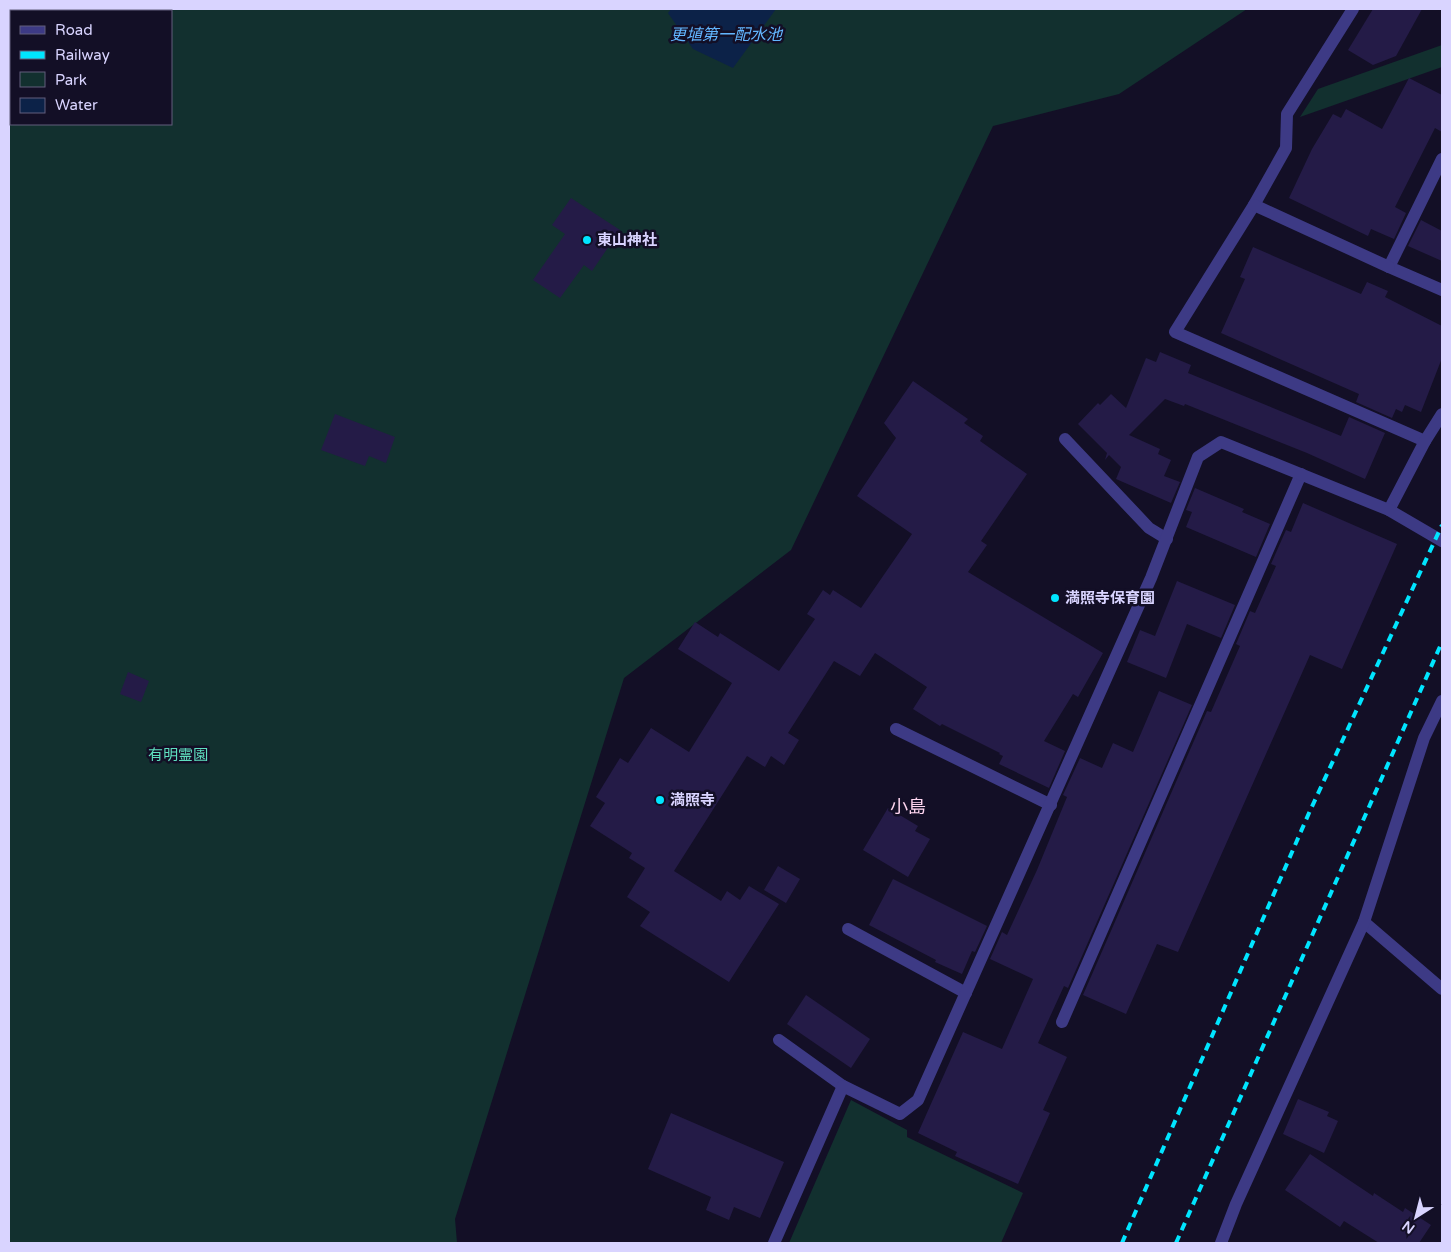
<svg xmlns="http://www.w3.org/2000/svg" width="1451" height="1252" font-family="'Varela Round','Noto Sans JP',sans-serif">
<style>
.green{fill:#12302f;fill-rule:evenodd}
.water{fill:#0c2248}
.building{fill:#241b47}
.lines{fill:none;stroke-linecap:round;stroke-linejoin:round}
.minor{stroke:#3d3a85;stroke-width:12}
.rail{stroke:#00e5ff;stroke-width:4;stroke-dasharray:8 6;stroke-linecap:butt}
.poi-dot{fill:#00e5ff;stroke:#130f26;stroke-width:2}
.labels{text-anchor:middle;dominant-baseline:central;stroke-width:5;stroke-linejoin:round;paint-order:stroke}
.poi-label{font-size:15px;font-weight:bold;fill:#d9d4ff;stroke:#130f26;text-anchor:start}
.park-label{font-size:15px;fill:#5fe0c0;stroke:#130f26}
.water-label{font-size:16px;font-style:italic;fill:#62b6ff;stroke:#130f26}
.quarter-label{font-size:18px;fill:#ffd6f0;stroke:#130f26}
</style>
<rect width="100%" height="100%" fill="#130f26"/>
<g class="green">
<path d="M 9,9 L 1247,9 L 1119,94 L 993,126 L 791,550 L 624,678 L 455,1219 L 457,1243 L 9,1243 ZM 11,11 L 171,11 L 171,124 L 11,124 Z"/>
<path d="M 1442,45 L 1442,67 L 1300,117 L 1318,89 Z"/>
<path d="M 851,1100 L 907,1130 L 907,1137 L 1023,1193 L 1001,1243 L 789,1243 Z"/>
</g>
<path class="water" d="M 671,9 L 776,9 L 733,68 L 693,49 L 668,13 Z"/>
<g class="building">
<path d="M 1373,9 L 1422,9 L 1396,56 L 1373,65 L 1348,50 Z"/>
<path d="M 1409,78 L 1442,95 L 1442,132 L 1435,128 L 1395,207 L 1406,213 L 1394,239 L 1371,229 L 1368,236 L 1289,198 L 1312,149 L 1333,114 L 1341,118 L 1346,109 L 1382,129 Z"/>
<path d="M 571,198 L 620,230 L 592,271 L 584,265 L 560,298 L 533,280 L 565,234 L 552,225 Z"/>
<path d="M 1421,220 L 1442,231 L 1442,261 L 1408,246 Z"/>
<path d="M 1253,247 L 1361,294 L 1367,282 L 1388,291 L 1385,297 L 1442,326 L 1442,358 L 1421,412 L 1405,405 L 1402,412 L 1396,409 L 1392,418 L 1356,402 L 1359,394 L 1221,333 L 1245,279 L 1240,277 Z"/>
<path d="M 1160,352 L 1191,365 L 1188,373 L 1341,436 L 1349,417 L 1385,433 L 1365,479 L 1307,453 L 1185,404 L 1184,406 L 1165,399 L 1129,435 L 1160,449 L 1158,454 L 1171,460 L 1164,476 L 1180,482 L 1171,503 L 1116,479 L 1121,467 L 1109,455 L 1105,460 L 1107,453 L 1078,424 L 1098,403 L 1100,405 L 1111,394 L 1126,408 L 1146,358 L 1156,362 Z"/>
<path d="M 913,381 L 968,419 L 964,423 L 983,436 L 980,441 L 1027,474 L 981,541 L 987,545 L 968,572 L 1103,653 L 1078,697 L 1073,694 L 1044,741 L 1065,751 L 1049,788 L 999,764 L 1003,756 L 999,754 L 1000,753 L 942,724 L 940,726 L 913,709 L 927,687 L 875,653 L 860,676 L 834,661 L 788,733 L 799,740 L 784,765 L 771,756 L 765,767 L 747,756 L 674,871 L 721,901 L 727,891 L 740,900 L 749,886 L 779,904 L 729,982 L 640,926 L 650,912 L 627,897 L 645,868 L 629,858 L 632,853 L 590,826 L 605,803 L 596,797 L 620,758 L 628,763 L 651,728 L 689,752 L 732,683 L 678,649 L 695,622 L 718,637 L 720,633 L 779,671 L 815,619 L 807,614 L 823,590 L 830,595 L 833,590 L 861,608 L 912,534 L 857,496 L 896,438 L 884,423 Z"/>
<path d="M 335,414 L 395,437 L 386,463 L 369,456 L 365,466 L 321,450 Z"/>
<path d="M 1195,488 L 1244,509 L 1242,512 L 1270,524 L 1256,557 L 1186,527 L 1192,512 L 1186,510 Z"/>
<path d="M 1303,503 L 1397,544 L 1342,669 L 1310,655 L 1178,952 L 1157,944 L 1126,1014 L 1083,995 L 1207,711 L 1211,712 L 1240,646 L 1236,644 L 1250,611 L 1255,613 L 1276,566 L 1271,564 L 1286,530 L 1291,532 Z"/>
<path d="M 1177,581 L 1235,605 L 1221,638 L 1187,624 L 1166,678 L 1127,662 L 1140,630 L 1155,636 Z"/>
<path d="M 128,672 L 149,681 L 141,702 L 120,694 Z"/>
<path d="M 1159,691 L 1192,705 L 1068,988 L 1064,986 L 1038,1043 L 1067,1057 L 1043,1110 L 1050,1113 L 1018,1184 L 955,1156 L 957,1152 L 918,1133 L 963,1032 L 1002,1049 L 1033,979 L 990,959 L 1002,932 L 1007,935 L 1037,870 L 1067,797 L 1063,795 L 1080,758 L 1102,768 L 1113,743 L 1133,752 Z"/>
<path d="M 888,808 L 918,826 L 915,831 L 930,839 L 908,877 L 863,850 Z"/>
<path d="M 778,866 L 800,879 L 786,903 L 764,890 Z"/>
<path d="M 893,879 L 987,926 L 975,952 L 972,951 L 962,974 L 935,962 L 936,960 L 869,925 Z"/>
<path d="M 806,995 L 870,1039 L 851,1068 L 787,1024 Z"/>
<path d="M 1298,1099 L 1329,1112 L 1327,1116 L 1338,1121 L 1324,1153 L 1283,1134 Z"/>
<path d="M 671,1113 L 784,1162 L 760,1218 L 734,1207 L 729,1220 L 706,1210 L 711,1197 L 648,1169 Z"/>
<path d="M 1310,1154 L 1373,1196 L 1374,1193 L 1403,1212 L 1405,1208 L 1431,1225 L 1419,1243 L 1379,1243 L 1344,1221 L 1340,1227 L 1285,1190 Z"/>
</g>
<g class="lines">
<g class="minor">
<path d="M 1353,9 L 1287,114 L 1286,148 L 1254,205 L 1175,332 L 1425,441"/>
<path d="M 1442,159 L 1389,267 L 1442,290"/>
<path d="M 1254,205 L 1389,267"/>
<path d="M 1065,439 L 1149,528 L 1167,539"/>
<path d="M 1389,510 L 1425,441 L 1442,414"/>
<path d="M 896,729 L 1051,805"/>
<path d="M 1364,922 L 1442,989"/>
<path d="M 848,929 L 966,993"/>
<path d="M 1062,1022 L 1301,474"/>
<path d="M 779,1040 L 843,1086"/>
<path d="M 774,1243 L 843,1086 L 900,1114 L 918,1100 L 1151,578 L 1198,457 L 1221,442 L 1389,510 L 1442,541"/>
<path d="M 1221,1243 L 1236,1204 L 1364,922 L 1424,738 L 1442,701"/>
</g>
<g class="rail">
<path d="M 1122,1243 L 1309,813 L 1442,525"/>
<path d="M 1176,1243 L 1442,642"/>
</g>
</g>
<g class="poi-dot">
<circle cx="587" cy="240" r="5"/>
<circle cx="1055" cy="598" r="5"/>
<circle cx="660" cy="800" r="5"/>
</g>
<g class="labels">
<g class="poi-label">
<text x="597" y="240">東山神社</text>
<text x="1065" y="598">満照寺保育園</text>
<text x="670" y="800">満照寺</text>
</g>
<g class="park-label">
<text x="178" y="755">有明霊園</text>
</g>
<g class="water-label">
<text x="726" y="35">更埴第一配水池</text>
</g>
<g class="quarter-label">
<text x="908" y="807">小島</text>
</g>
</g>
<rect width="1451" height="1252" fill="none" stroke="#d9d4ff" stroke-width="20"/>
<rect x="10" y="10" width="162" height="115" fill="#130f26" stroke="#625e7d"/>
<rect x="20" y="26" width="25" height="8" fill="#3d3a85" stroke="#625e7d"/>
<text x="55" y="35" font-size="15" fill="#d9d4ff">Road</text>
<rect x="20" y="51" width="25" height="8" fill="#00e5ff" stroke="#625e7d"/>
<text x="55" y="60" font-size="15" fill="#d9d4ff">Railway</text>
<rect x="20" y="72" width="25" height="15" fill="#12302f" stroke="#625e7d"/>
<text x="55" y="85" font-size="15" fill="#d9d4ff">Park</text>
<rect x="20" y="98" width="25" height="15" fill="#0c2248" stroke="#625e7d"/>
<text x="55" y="110" font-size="15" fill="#d9d4ff">Water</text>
<g transform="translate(1416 1217) rotate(216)" stroke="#130f26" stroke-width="4" paint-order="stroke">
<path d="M0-4L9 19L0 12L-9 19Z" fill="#d9d4ff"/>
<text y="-8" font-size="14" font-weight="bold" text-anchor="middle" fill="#d9d4ff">N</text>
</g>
</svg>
